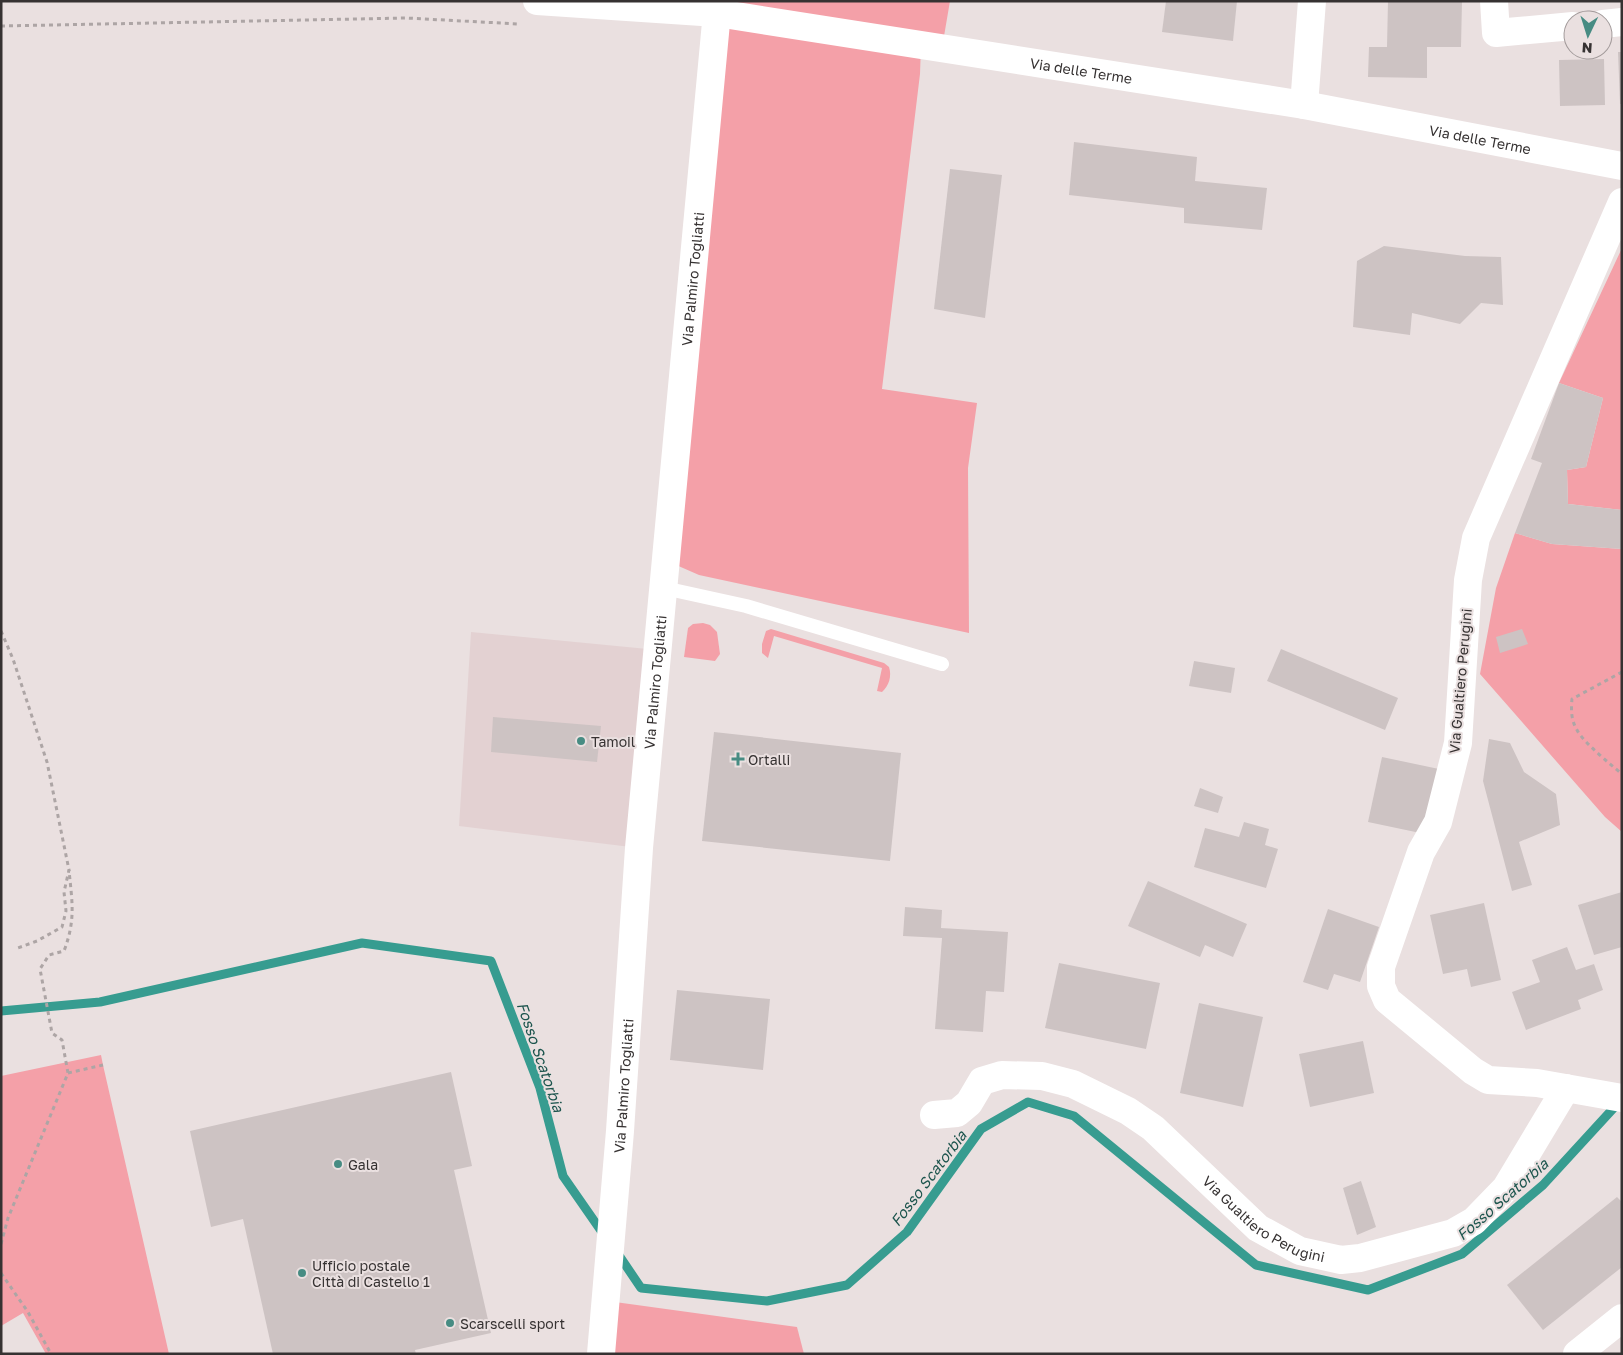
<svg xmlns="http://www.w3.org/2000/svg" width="1623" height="1355" font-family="'Golos Text',sans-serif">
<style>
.built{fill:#e3d1d2}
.green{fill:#f4a0a8}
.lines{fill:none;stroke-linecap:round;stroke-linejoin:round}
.stream{stroke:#379c90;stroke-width:9}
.building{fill:#cdc3c3}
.path{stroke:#ada5a5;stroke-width:3;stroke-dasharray:4 4;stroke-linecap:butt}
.service{stroke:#fff;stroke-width:14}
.minor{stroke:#fff;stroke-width:28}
.poi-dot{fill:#478c83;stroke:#eae0e0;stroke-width:2}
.labels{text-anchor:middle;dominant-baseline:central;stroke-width:4;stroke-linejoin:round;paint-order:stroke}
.street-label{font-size:14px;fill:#363232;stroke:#eae0e0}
.poi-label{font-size:14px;fill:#363232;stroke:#eae0e0;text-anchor:start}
.water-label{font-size:15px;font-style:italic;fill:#1c544d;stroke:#eae0e0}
</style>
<rect width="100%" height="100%" fill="#eae0e0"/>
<path class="built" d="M 471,632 L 658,650 L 639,848 L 459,826 Z"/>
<g class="green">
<path d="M 718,1 L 950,1 L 942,48 L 921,45 L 920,74 L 882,389 L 977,403 L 968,468 L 969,633 L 699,575 L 667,561 Z"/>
<path d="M 1622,248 L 1622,510 L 1568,504 L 1567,470 L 1586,467 L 1603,398 L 1559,383 Z"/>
<path d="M 1515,533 L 1552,544 L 1622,549 L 1622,832 L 1605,817 L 1480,674 L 1496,588 Z"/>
<path d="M 703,623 L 710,625 L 717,632 L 720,654 L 715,661 L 684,657 L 688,628 L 693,624 Z"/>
<path d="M 771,629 L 884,663 L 889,667 C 892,676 889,686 882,692 L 877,691 L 882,668 L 774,636 L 768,658 L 762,653 L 762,644 L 766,631 Z"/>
<path d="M 101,1055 L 103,1065 L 169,1354 L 46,1354 L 23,1313 L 1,1326 L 1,1076 Z"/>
<path d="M 615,1302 L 797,1327 L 804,1354 L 611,1354 Z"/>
</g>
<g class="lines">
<g class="stream">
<path d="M 1,1011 L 100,1002 L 362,943 L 491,961 L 540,1088 L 563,1176 L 604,1235"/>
<path d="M 616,1251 L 641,1288 L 767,1301 L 847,1285 L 907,1232 L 981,1129 L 1028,1102 L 1074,1116 L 1256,1265 L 1368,1290 L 1462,1254 L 1543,1185 L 1620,1101"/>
</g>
</g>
<g class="building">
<path d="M 1166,1 L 1237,1 L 1233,41 L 1162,32 Z"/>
<path d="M 1388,1 L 1462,1 L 1461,47 L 1427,47 L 1427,78 L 1368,77 L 1369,47 L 1387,47 Z"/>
<path d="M 1618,52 L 1622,52 L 1622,104 L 1620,104 Z"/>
<path d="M 1604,59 L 1605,105 L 1560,106 L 1559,60 Z"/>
<path d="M 1074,142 L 1197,157 L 1195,181 L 1267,188 L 1262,230 L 1184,223 L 1184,208 L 1069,195 Z"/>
<path d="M 950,169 L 1002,175 L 985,318 L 934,309 Z"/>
<path d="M 1384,246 L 1465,256 L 1501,257 L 1503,305 L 1481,303 L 1460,324 L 1412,313 L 1410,335 L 1353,327 L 1357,261 Z"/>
<path d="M 1559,383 L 1603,398 L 1586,467 L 1567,470 L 1568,504 L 1622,510 L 1622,549 L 1552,544 L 1515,533 L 1542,463 L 1531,459 Z"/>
<path d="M 1522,629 L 1528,644 L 1500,653 L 1496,637 Z"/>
<path d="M 1281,649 L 1398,698 L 1385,730 L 1267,681 Z"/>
<path d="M 1194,661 L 1235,668 L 1231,693 L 1189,686 Z"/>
<path d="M 493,717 L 601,726 L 597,762 L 491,752 Z"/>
<path d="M 714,732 L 901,753 L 890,861 L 702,841 Z"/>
<path d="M 1489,739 L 1510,743 L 1524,772 L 1556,794 L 1560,825 L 1519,842 L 1532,885 L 1512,891 L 1483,781 Z"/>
<path d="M 1382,757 L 1439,769 L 1425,834 L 1368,822 Z"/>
<path d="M 1200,788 L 1223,797 L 1218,813 L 1194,806 Z"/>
<path d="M 1244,822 L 1269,829 L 1265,845 L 1278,849 L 1266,888 L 1194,867 L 1205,828 L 1239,837 Z"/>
<path d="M 1148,881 L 1247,924 L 1233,957 L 1205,945 L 1200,957 L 1128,926 Z"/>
<path d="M 1622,892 L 1622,947 L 1594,955 L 1578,905 Z"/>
<path d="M 1484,903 L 1501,980 L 1471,987 L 1467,969 L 1443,974 L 1430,915 Z"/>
<path d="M 905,907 L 942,910 L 941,928 L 1008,932 L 1004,992 L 986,991 L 983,1032 L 935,1029 L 942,938 L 903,936 Z"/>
<path d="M 1328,909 L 1379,927 L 1360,982 L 1334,974 L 1328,990 L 1303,982 Z"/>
<path d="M 1567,947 L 1576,970 L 1594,964 L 1603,990 L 1578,1000 L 1581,1009 L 1526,1030 L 1512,992 L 1540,982 L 1532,960 Z"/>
<path d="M 1059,963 L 1160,983 L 1146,1049 L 1045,1028 Z"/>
<path d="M 677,990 L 770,999 L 763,1070 L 670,1060 Z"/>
<path d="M 1199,1003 L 1263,1017 L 1243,1107 L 1180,1093 Z"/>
<path d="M 1363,1041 L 1374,1093 L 1310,1107 L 1299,1054 Z"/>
<path d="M 451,1072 L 472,1166 L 454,1170 L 491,1333 L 415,1350 L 416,1354 L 273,1354 L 243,1219 L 211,1227 L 190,1131 Z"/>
<path d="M 1361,1181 L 1376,1227 L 1357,1235 L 1343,1188 Z"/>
<path d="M 1617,1197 L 1622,1202 L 1622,1267 L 1543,1330 L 1507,1285 Z"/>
</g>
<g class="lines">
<g class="path">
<path d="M 1,26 L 406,18 L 519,24"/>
<path d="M 1,631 L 13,659 L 47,762 L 69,870 L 64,892 L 66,911 L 62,927 L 37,941 L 15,949"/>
<path d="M 1622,672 L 1572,699 C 1571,710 1571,720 1577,730 C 1583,742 1610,764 1622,774"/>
<path d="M 68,1073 L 103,1065"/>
<path d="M 1,1244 L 8,1218 L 68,1073 L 62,1040 L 52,1033 L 40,969 L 49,955 L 64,951 C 76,919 72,902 69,870"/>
<path d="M 1,1273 L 28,1312 L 51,1354"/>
</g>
<path class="service" d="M 664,588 L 746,606 L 942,664"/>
<g class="minor">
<path id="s1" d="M 537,1 L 717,13 L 1304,105 L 1622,166"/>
<path d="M 1494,1 L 1496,33 L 1573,26"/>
<path d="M 1603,24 L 1622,22"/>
<path d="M 1304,105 L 1312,1"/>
<path d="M 1622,202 L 1476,538 L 1468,580 L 1458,743 L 1438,822 L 1421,852 L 1381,967 L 1381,986 L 1387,1000 L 1473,1071 L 1488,1080 L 1537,1083 L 1622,1098"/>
<path id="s2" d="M 934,1115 L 957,1113 L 969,1103 L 982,1081 L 1002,1075 L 1042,1076 L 1073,1084 L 1128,1111 L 1153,1128 L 1258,1228 L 1300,1251 L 1341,1260 L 1360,1258 L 1453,1233 L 1474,1221 L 1506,1188 L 1566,1088"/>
<path id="s3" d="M 601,1354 L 620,1131 L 639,848 L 718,1"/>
<path d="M 1577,1354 L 1622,1318"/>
</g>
</g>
<g class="poi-dot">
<circle cx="581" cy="741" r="5"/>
<path d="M735.5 751.5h5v5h5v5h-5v5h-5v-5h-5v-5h5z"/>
<circle cx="338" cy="1164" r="5"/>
<circle cx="302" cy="1273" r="5"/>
<circle cx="450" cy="1323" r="5"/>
</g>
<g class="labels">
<g class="street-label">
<text stroke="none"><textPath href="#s1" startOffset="549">Via delle Terme</textPath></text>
<text stroke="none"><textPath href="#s1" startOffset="954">Via delle Terme</textPath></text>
<text stroke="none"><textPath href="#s3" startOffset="1079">Via Palmiro Togliatti</textPath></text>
<text transform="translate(1460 681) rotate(-85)">Via Gualtiero Perugini</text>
<text stroke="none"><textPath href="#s3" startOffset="674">Via Palmiro Togliatti</textPath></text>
<text stroke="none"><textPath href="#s3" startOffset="269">Via Palmiro Togliatti</textPath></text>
<text stroke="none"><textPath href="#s2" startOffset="394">Via Gualtiero Perugini</textPath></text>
</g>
<g class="poi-label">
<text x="591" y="741">Tamoil</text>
<text x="748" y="759">Ortalli</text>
<text x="348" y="1164">Gala</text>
<text x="312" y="1265">Ufficio postale<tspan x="312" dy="16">Città di Castello 1</tspan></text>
<text x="460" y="1323">Scarscelli sport</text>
</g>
<g class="water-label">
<text transform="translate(541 1057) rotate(71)">Fosso Scatorbia</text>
<text transform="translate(928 1178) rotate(-53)">Fosso Scatorbia</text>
<text transform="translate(1502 1199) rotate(-41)">Fosso Scatorbia</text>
</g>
</g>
<rect width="1623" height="1355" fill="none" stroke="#363232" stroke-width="5"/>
<g transform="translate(1588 35) rotate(184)"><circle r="24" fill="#eae0e0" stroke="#a29a9a"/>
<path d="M0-4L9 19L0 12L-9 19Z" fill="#478c83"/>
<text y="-8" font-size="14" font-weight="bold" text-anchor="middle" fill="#363232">N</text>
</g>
</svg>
